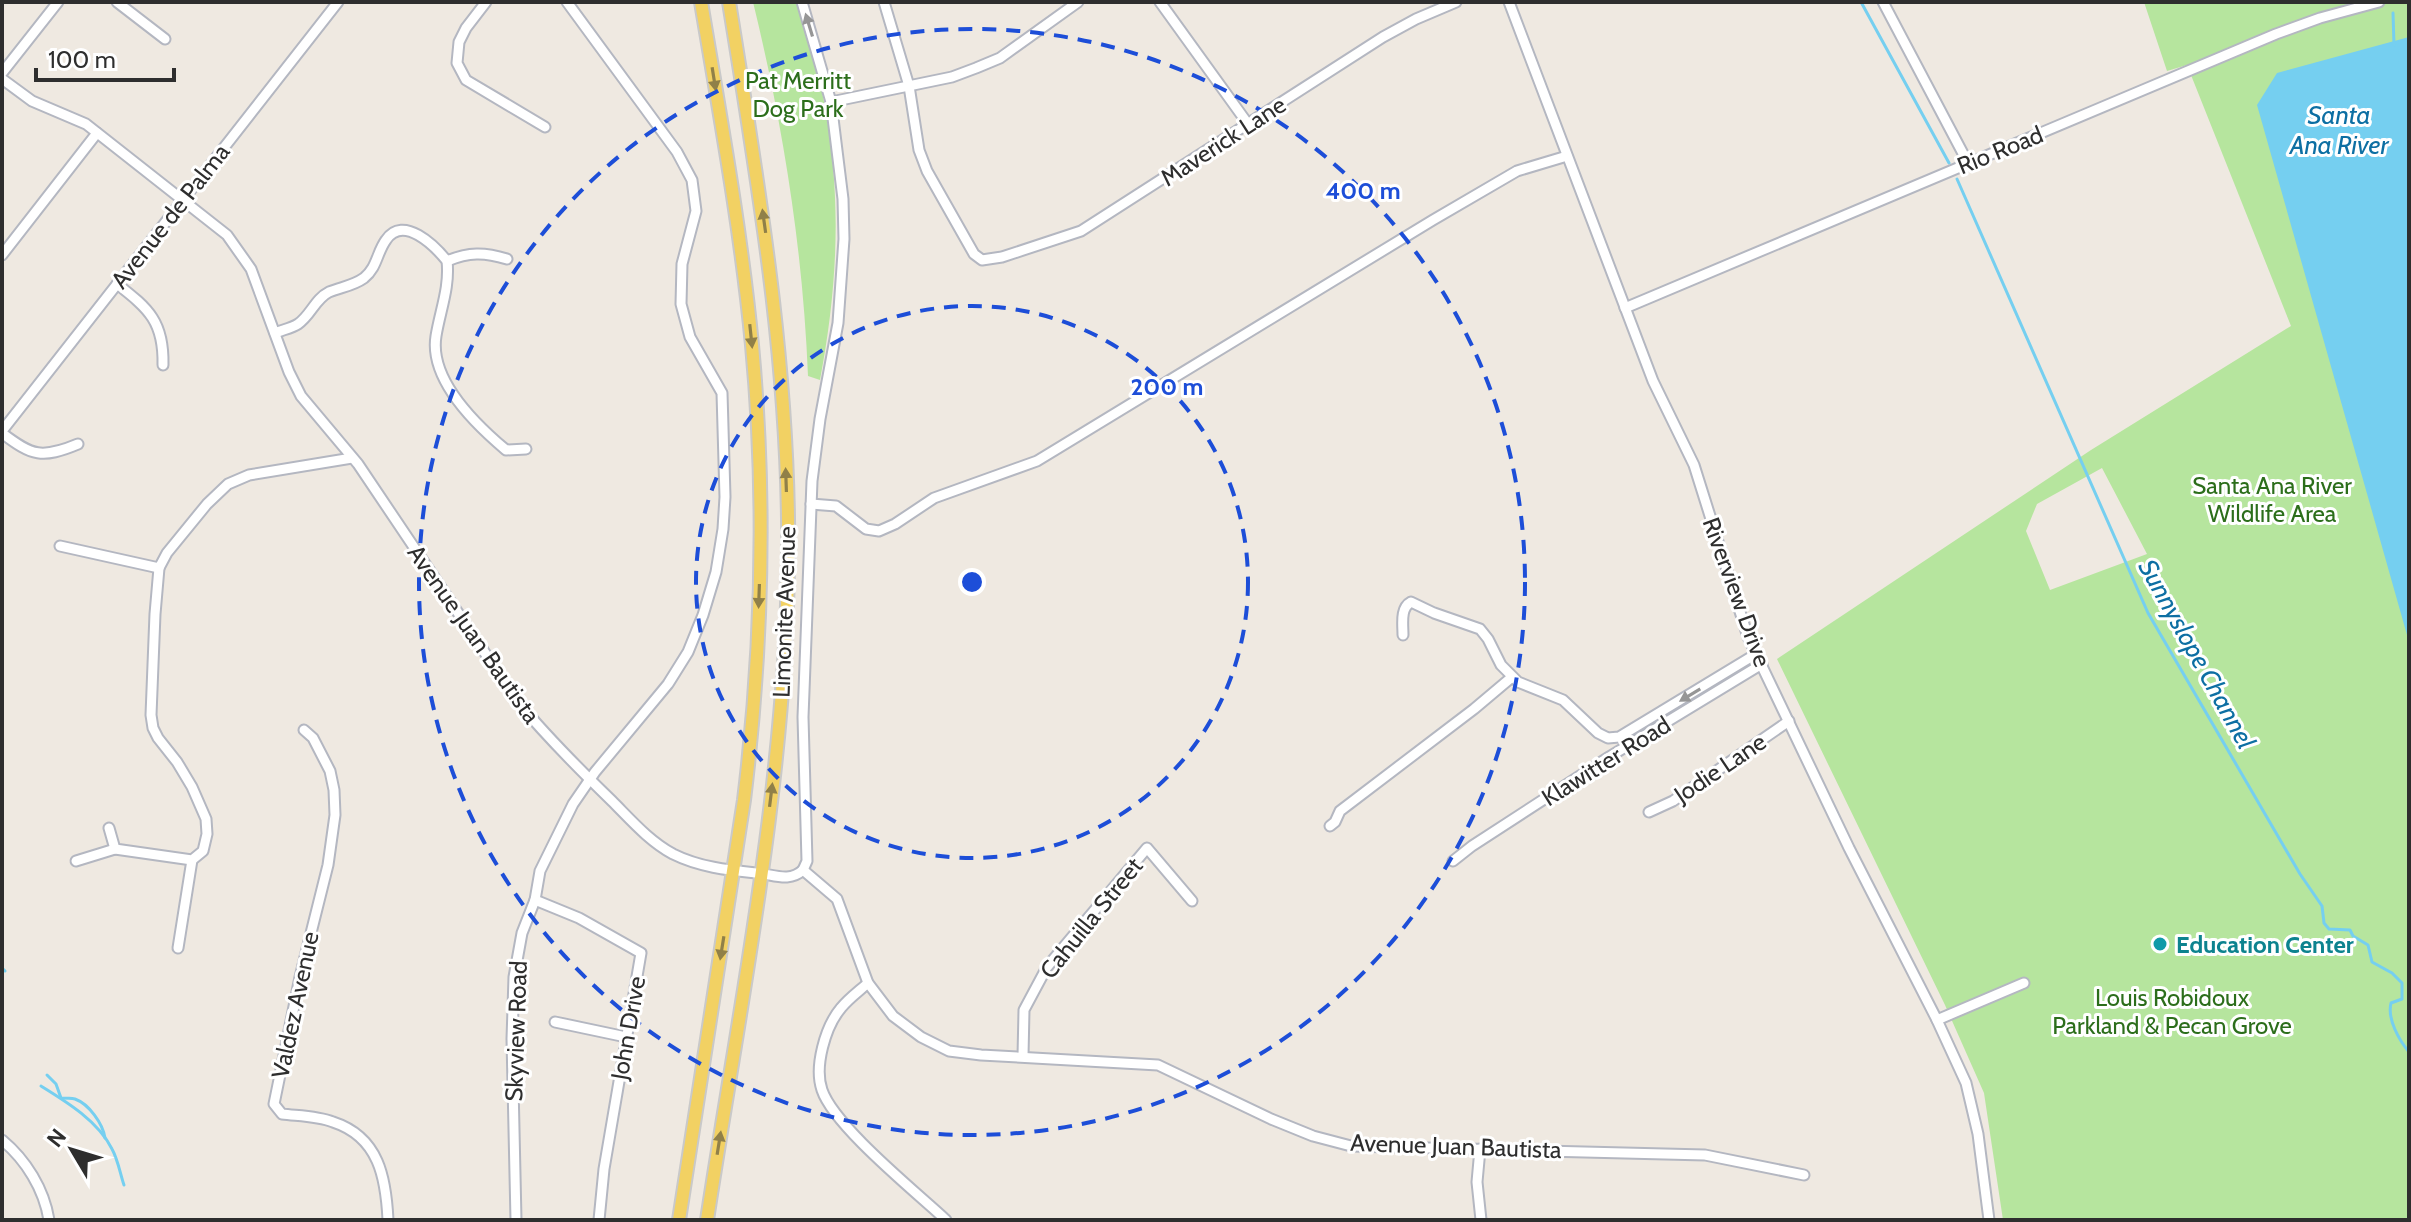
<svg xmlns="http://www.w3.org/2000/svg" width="2411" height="1222" font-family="Cabin,sans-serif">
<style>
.green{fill:#b6e59e;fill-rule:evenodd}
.water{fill:#75cff0}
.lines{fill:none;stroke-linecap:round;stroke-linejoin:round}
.stream{stroke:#75cff0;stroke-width:3}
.minor-casing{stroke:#b4b7c1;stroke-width:13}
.major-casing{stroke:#c9c9c9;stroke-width:16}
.minor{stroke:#fff;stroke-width:9}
.major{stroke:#f2d163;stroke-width:12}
.oneway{fill:#969696}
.oneway2{fill:#908048}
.ring{fill:none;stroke:#1d4ed8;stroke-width:4;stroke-dasharray:14 10}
.culture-dot{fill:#0f9aa8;stroke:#fff;stroke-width:3}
.labels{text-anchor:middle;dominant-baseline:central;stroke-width:6;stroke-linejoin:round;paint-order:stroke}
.park-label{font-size:24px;fill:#2c6e1b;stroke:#fff}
.street-label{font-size:24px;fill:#2e2e2e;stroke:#fff}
.culture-label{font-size:24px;font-weight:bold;fill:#0d838f;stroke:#fff;text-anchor:start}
.water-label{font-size:26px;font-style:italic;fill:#0d6fa3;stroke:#fff}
.centre{fill:#1d4ed8;stroke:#fff;stroke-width:4}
.ring-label{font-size:24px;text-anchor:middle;font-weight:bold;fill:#1d4ed8;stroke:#fff;stroke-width:6;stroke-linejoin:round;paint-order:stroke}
</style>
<rect width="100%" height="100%" fill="#efe9e1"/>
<g class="green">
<path d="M 753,2 L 797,2 C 842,130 845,248 820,380 L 808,376 C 803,250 783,125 753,2 Z"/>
<path d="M 2144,2 L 2409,2 L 2409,1220 L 2003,1220 L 1984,1093 L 1945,1005 L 1777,659 L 2091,450 L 2291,326 L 2187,65 L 2167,71 ZM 2102,468 L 2147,554 L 2050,590 L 2026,531 L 2037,504 Z"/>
</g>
<path class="water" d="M 2409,37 L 2409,642 L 2257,105 L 2277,73 Z"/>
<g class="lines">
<g class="stream">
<path d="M 1861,2 L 1949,163"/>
<path d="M 2393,13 L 2394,45"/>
<path d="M 1957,179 L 2148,613 L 2300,874 L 2322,906 L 2324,923 L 2329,929 L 2350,930 L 2353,936 L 2368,945 L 2372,962 L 2392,973 L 2402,983 L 2402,999 L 2391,1003 C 2387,1019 2399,1040 2409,1052"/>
<path d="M 2,968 L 5,971"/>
<path d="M 47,1075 L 56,1084 L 61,1098 C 65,1098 70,1098 75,1099 C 89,1104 103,1124 105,1138"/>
<path d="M 41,1086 C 67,1102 98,1121 112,1149 C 118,1160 120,1173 124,1185"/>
</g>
<g class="minor-casing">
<g id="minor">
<path d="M 117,2 L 165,39"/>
<path d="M 486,2 L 466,28 L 459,42 L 457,63 L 466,80 L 545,127"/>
<path d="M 802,2 L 831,102 L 843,199 L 844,239 L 838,323 L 820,419 L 812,481 L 803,717 L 807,861 L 803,870"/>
<path d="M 884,2 L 909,86 L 919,150 L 927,171 L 974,254 L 982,260 L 1002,257 L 1081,231 L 1383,37 L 1416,19 L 1456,2"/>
<path d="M 1160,2 L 1248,124"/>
<path d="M 1509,2 L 1653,381 L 1694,465 L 1748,637 L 1849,848 L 1937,1020 L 1966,1083 L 1978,1134 L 1989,1220"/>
<path d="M 1883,2 L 1968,163"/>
<path d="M 2,73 L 58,2"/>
<path d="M 2,79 L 32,101 L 86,124 L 227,235 L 251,269 L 289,372 L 301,396 L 358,464 L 518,702 C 547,737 579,769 612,801 C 631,820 649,841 673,854 C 699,867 727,870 756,873 C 773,874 789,883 803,870"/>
<path d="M 831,102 L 952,77 L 976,68 L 1000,58 L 1078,2"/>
<path d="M 2,255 L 97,133"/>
<path d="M 447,261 C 469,252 484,252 507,259"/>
<path d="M 117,284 C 149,309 164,322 163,365"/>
<path d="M 1625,308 L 2276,34 L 2320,18 L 2379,2"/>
<path d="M 275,333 C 282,330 292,328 298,324 C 311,315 315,299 329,292 C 341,287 353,286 364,278 C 377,268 377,252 386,240 C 403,214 435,246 447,261 C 450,287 440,311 436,336 C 429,379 475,424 506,450 L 526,449"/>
<path d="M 2,431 L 338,2"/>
<path d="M 2,433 C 32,456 42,459 78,444"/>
<path d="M 811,504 L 836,506 L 866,529 L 879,531 L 895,524 L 934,498 L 1037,461 L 1433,220 L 1517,171 L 1567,156"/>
<path d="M 60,546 L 159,568 L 167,553 L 207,504 L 228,484 L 249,475 L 352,458"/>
<path d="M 1403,635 C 1403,624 1400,608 1411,602 L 1434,613 L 1480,629 L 1488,639 L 1501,665 L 1518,682 L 1563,700 L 1598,733 L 1608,738 L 1619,737 L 1756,654"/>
<path d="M 304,730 L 313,738 L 330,771 L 334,790 L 335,815 L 328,865 L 300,977 L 274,1104 L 282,1114 C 299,1116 318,1116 333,1122 C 379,1137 386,1178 388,1220"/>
<path d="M 1649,812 L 1673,801 L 1789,721"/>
<path d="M 1330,826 L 1335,822 L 1340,811 L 1474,709 L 1512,677"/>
<path d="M 109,828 L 115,849 L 192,860 L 203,851 L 207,834 L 206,819 L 192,787 L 177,762 L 158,738 L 153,728 L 151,715 L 155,614 L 159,568"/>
<path d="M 76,861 L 115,849"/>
<path d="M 1453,861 L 1472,846 L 1609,757 L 1762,664"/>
<path d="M 803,870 L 837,899 L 868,983 L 893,1016 L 921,1037 L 949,1051 L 981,1055 L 1158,1065 L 1271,1119 L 1313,1136 L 1351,1146 L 1705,1155 L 1804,1175"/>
<path d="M 535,900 L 579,918 L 641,953 L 604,1169 L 599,1220"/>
<path d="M 178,948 L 192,860"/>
<path d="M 868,983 C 859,991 848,999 841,1008 C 825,1027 814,1067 822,1090 C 834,1126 916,1192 946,1220"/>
<path d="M 1937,1020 L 2024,983"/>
<path d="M 555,1022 L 626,1037"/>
<path d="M 1023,1056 L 1024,1010 L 1047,967 L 1147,848 L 1192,901"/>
<path d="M 2,1140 C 26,1160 44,1189 49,1220"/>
<path d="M 1480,1149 L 1477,1182 L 1481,1220"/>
<path d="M 516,1220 L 512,1039 L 514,977 L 522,933 L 535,900 L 540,871 L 573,804 L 595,772 L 668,684 L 688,652 L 703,615 L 716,572 L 723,529 L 725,497 L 722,393 L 690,337 L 681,304 L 682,264 L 696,211 L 692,180 L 677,152 L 567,2"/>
</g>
</g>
<g class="major-casing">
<g id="major">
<path d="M 679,1220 L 744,800 C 762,652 766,494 752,345 C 741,230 720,116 701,2"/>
<path d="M 707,1220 C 740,1003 785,786 788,566 C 791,376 759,189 729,2"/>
</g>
</g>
<use href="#minor" class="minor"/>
<use href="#major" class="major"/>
</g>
<defs><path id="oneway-solid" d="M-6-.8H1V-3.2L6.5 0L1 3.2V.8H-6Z" transform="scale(2)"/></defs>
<g class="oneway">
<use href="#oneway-solid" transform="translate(809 25) rotate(-107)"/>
<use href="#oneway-solid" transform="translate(1690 695) rotate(149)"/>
</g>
<g class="oneway2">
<use href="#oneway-solid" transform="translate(714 79) rotate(81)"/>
<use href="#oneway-solid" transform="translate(764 221) rotate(-98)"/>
<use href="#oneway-solid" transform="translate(751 336) rotate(84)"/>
<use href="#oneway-solid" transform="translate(786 480) rotate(-92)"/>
<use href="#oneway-solid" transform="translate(759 596) rotate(92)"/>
<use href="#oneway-solid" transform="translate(771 795) rotate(-83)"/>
<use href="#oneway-solid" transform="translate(722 948) rotate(99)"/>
<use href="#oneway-solid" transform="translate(719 1143) rotate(-81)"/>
</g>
<g class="ring">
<circle cx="972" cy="582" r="276"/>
<circle cx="972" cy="582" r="553"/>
</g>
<circle class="culture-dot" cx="2160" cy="944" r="8"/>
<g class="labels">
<g class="park-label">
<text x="798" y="80">Pat Merritt<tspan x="798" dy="28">Dog Park</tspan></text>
<text x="2272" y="485">Santa Ana River<tspan x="2272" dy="28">Wildlife Area</tspan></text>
<text x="2172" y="997">Louis Robidoux<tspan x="2172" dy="28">Parkland &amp; Pecan Grove</tspan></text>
</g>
<g class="street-label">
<text transform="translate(1223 141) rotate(-33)">Maverick Lane</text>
<text transform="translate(2000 150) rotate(-22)">Rio Road</text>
<text transform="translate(170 216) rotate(-52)">Avenue de Palma</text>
<text transform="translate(1737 592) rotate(70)">Riverview Drive</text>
<text transform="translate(784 612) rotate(-88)">Limonite Avenue</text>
<text transform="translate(474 634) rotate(55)">Avenue Juan Bautista</text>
<text transform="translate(1606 761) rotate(-32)">Klawitter Road</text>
<text transform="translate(1720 768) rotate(-34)">Jodie Lane</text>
<text transform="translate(1091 918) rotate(-51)">Cahuilla Street</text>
<text transform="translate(295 1005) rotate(-78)">Valdez Avenue</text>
<text transform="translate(628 1028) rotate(-80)">John Drive</text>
<text transform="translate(516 1031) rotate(-88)">Skyview Road</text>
<text transform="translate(1456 1146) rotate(2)">Avenue Juan Bautista</text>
</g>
<g class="culture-label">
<text x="2176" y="944">Education Center</text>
</g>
<g class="water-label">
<text x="2339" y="115">Santa<tspan x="2339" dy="30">Ana River</tspan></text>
<text transform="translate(2197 654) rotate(61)">Sunnyslope Channel</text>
</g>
</g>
<circle cx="972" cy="582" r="12" class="centre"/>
<g class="ring-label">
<text x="1363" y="199">400 m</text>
<text x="1167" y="395">200 m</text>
</g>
<rect width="2411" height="1222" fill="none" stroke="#2e2e2e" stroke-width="8"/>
<g transform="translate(72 1150) rotate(308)" stroke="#ffffff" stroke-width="6" paint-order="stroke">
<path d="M0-6L14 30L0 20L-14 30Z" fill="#2e2e2e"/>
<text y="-12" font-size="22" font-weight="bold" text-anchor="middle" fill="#2e2e2e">N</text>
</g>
<path d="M36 68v12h138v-12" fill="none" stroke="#2e2e2e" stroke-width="4"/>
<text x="48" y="68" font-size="24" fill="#2e2e2e" stroke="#ffffff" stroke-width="6" paint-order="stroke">100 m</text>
</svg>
